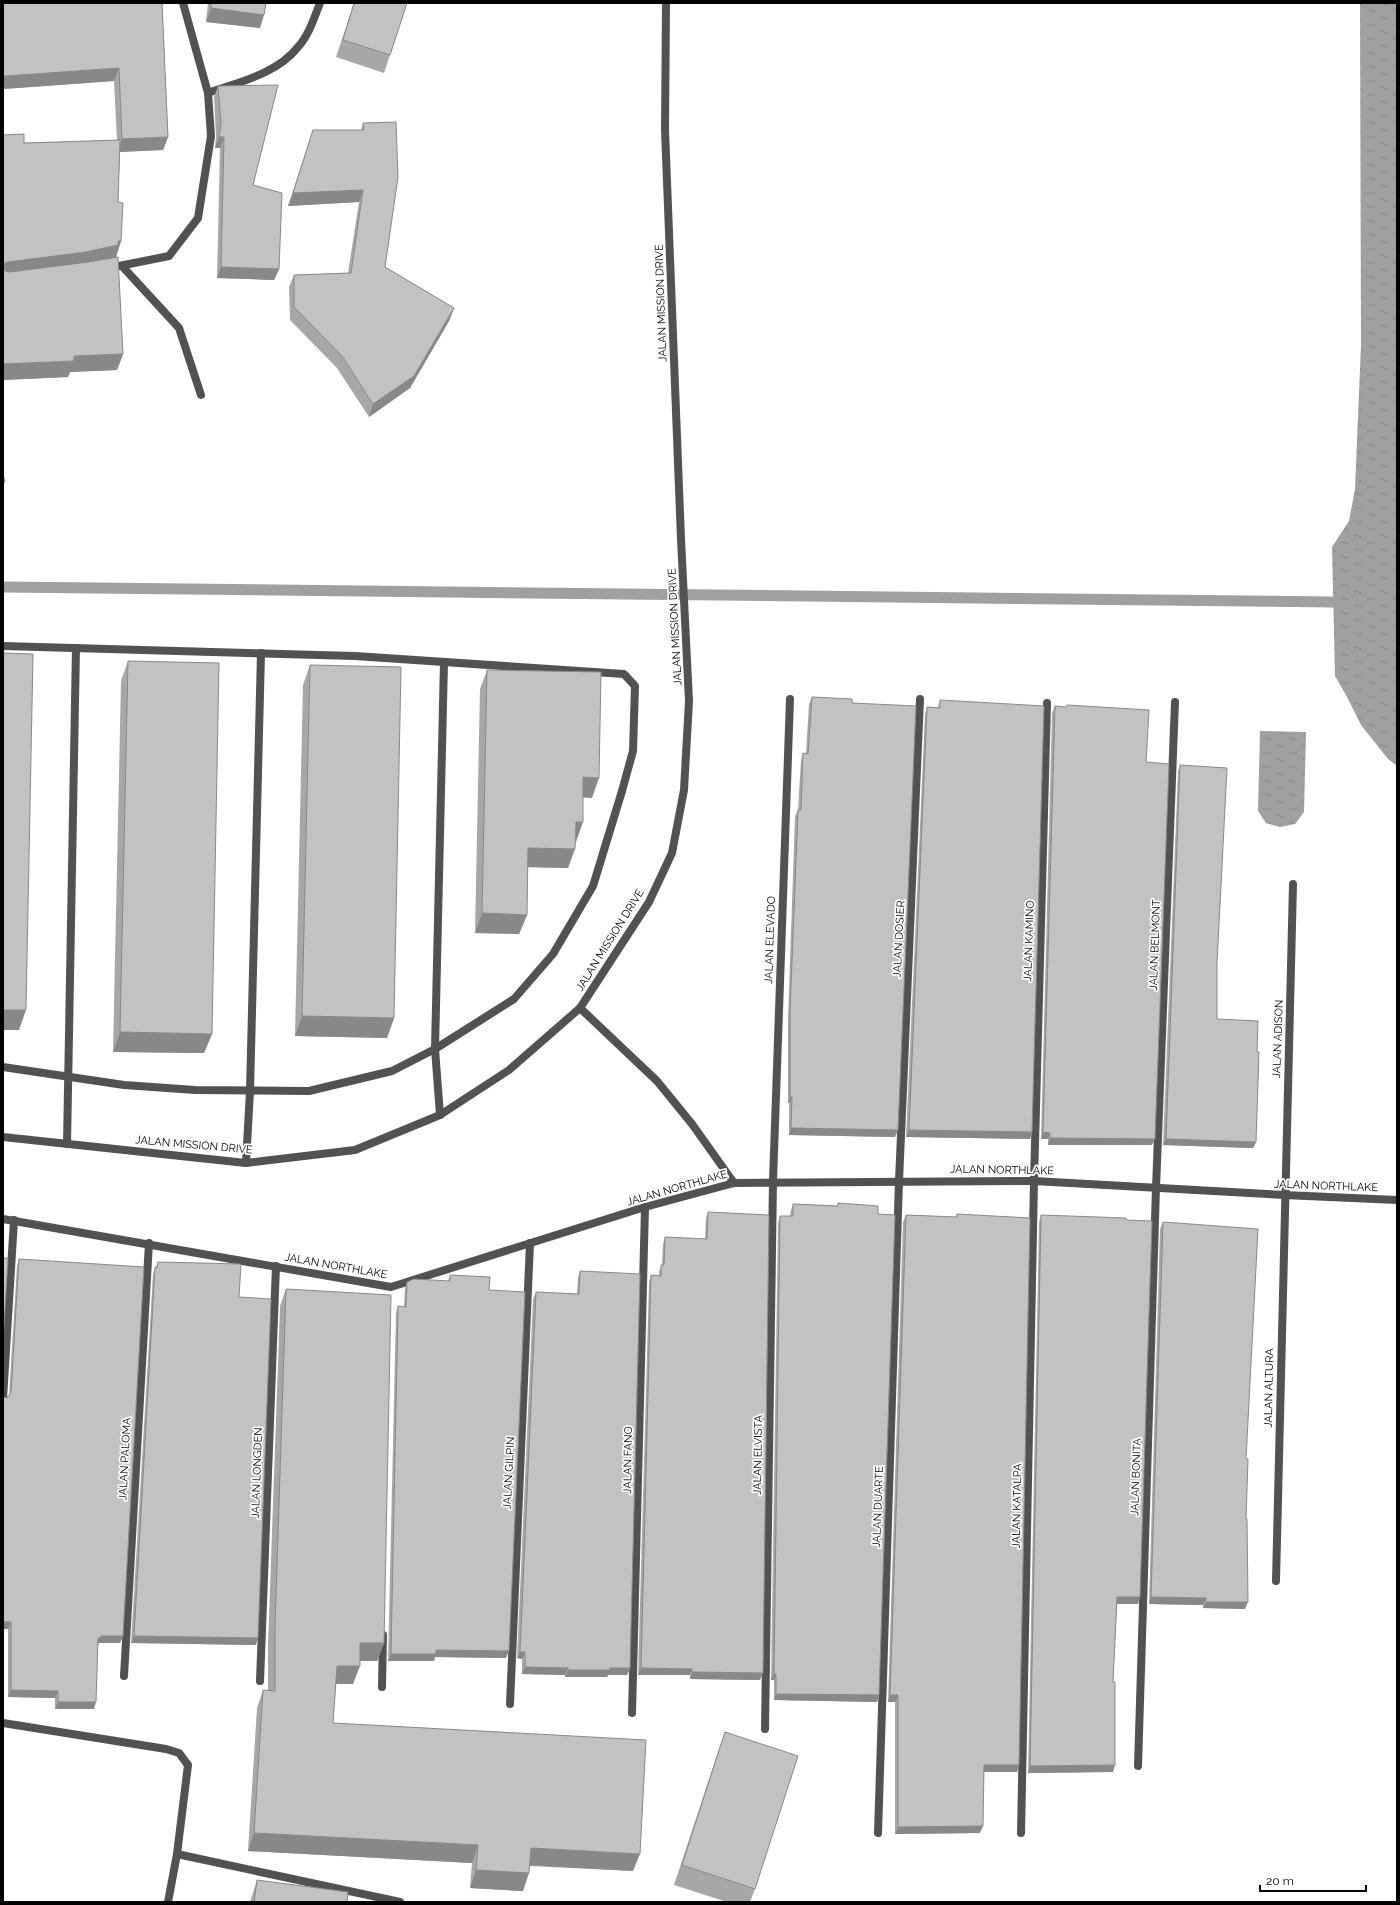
<svg xmlns="http://www.w3.org/2000/svg" width="1400" height="1905" font-family="Raleway,sans-serif">
<style>
.water{fill:url(#water-ripples)}
.lines{fill:none;stroke-linecap:round;stroke-linejoin:round}
.stream{stroke:#a0a0a0;stroke-width:11}
.service{stroke:#525252;stroke-width:8}
.minor{stroke:#525252;stroke-width:8}
.tertiary{stroke:#525252;stroke-width:8}
.wall{fill:#a7a7a7}
.shaded-wall{fill:#888}
.building{fill:#c2c2c2;stroke:#888}
.labels{text-anchor:middle;dominant-baseline:central;stroke-width:3.5;stroke-linejoin:round;paint-order:stroke}
.street-label{font-size:11px;fill:#000;stroke:#fff}
</style>
<defs>
<pattern id="water-ripples" width="26" height="14" patternUnits="userSpaceOnUse"><rect width="26" height="14" fill="#a0a0a0"/><path d="M2 4q2-2 4 0t4 0M15 11q2-2 4 0t4 0" fill="none" stroke="#888"/></pattern>
</defs>
<rect width="100%" height="100%" fill="#fff"/>
<g class="water">
<path d="M 1360,3 L 1397,3 L 1397,766 L 1388,759 L 1361,725 L 1347,697 L 1335,676 L 1332,547 L 1349,521 L 1355,489 L 1361,345 Z"/>
<path d="M 1260,731 L 1306,732 L 1304,812 L 1295,824 L 1280,827 L 1266,823 L 1258,811 Z"/>
</g>
<g class="lines">
<path class="stream" d="M 3,587 L 1333,602"/>
<g class="service">
<path d="M 3,646 L 355,656 L 624,674 L 635,686 L 633,751 L 622,791 L 593,886 L 553,954 L 514,999 L 435,1049 L 392,1071 L 309,1091 L 195,1090 L 124,1085 L 3,1067"/>
<path d="M 440,1115 L 435,1049 L 444,662"/>
<path d="M 67,1144 L 76,648"/>
<path d="M 246,1163 L 250,1091 L 261,653"/>
<path d="M 177,1854 L 400,1902"/>
</g>
<g class="minor">
<path d="M 208,93 C 239,82 277,74 298,47 C 309,35 314,18 320,3"/>
<path d="M 122,266 L 179,328 L 201,395"/>
<path d="M 109,268 L 169,256 L 198,218 L 211,136 L 208,93 L 183,3"/>
<path d="M 580,1008 L 657,1081 L 692,1124 L 734,1183"/>
<path d="M 3,1219 L 391,1287 L 645,1207 L 734,1183 L 1034,1181 L 1284,1195 L 1397,1200"/>
<path d="M 3,1399 L 14,1220"/>
<path d="M 1276,1581 L 1293,884"/>
<path d="M 124,1676 L 149,1243"/>
<path d="M 260,1681 L 276,1266"/>
<path d="M 382,1687 L 383,1635"/>
<path d="M 510,1704 L 530,1243"/>
<path d="M 632,1713 L 645,1207"/>
<path d="M 3,1723 L 166,1749 L 179,1753 L 188,1765 L 177,1854 L 168,1902"/>
<path d="M 765,1729 L 773,1181 L 790,699"/>
<path d="M 1138,1766 L 1156,1188 L 1175,702"/>
<path d="M 878,1833 L 899,1181 L 920,699"/>
<path d="M 1021,1833 L 1034,1181 L 1047,703"/>
</g>
<path class="tertiary" d="M 3,1137 L 246,1163 L 355,1150 L 440,1115 L 509,1070 L 580,1008 L 649,902 L 672,853 L 684,790 L 689,701 L 681,539 L 665,130 L 666,3"/>
</g>
<g class="wall">
<path d="M 3,3 L 162,3 L 168,137 L 163,150 L 120,152 L 118,202 L 121,241 L 116,257 L 113,257 L 123,354 L 117,370 L 70,372 L 68,377 L 3,380 L 3,135 L 24,143 L 117,140 L 114,81 L 3,89 Z"/>
<path d="M 208,3 L 266,3 L 260,28 L 206,22 Z"/>
<path d="M 354,3 L 407,3 L 384,73 L 336,57 Z"/>
<path d="M 218,86 L 253,185 L 279,269 L 274,280 L 217,278 L 220,148 L 215,148 L 216,136 L 214,97 Z"/>
<path d="M 363,123 L 385,267 L 454,308 L 449,321 L 410,388 L 369,417 L 337,368 L 290,320 L 289,287 L 294,275 L 348,273 L 359,202 L 288,206 L 313,130 L 361,130 Z"/>
<path d="M 128,661 L 212,1034 L 204,1053 L 113,1052 L 121,681 Z"/>
<path d="M 310,665 L 394,1018 L 387,1038 L 295,1036 L 303,685 Z"/>
<path d="M 487,670 L 592,798 L 583,797 L 576,842 L 568,868 L 527,867 L 527,915 L 519,934 L 475,933 L 480,689 Z"/>
<path d="M 812,697 L 852,703 L 895,1137 L 789,1135 L 789,1103 L 788,1103 L 788,1019 L 795,816 L 798,810 L 801,760 L 803,753 L 806,753 L 809,704 Z"/>
<path d="M 940,700 L 1032,1132 L 1030,1139 L 906,1137 L 925,714 L 927,707 L 938,708 Z"/>
<path d="M 1067,705 L 1146,762 L 1152,1145 L 1048,1145 L 1048,1139 L 1041,1139 L 1052,713 L 1055,706 L 1066,707 Z"/>
<path d="M 1180,765 L 1217,963 L 1217,1019 L 1257,1052 L 1256,1142 L 1253,1148 L 1163,1145 L 1178,771 Z"/>
<path d="M 838,1203 L 878,1214 L 879,1695 L 877,1702 L 774,1700 L 774,1680 L 771,1680 L 778,1223 L 780,1216 L 790,1216 L 791,1210 L 793,1204 L 837,1206 Z"/>
<path d="M 708,1212 L 760,1680 L 690,1679 L 690,1675 L 638,1675 L 649,1282 L 651,1275 L 659,1275 L 659,1272 L 662,1265 L 663,1244 L 665,1237 L 705,1239 L 706,1218 Z"/>
<path d="M 957,1214 L 1017,1772 L 984,1772 L 980,1833 L 895,1834 L 895,1702 L 888,1702 L 903,1222 L 906,1215 L 956,1217 Z"/>
<path d="M 1041,1215 L 1138,1604 L 1117,1604 L 1113,1682 L 1113,1772 L 1028,1773 L 1039,1222 Z"/>
<path d="M 1163,1222 L 1246,1459 L 1245,1609 L 1203,1608 L 1203,1605 L 1149,1604 L 1160,1229 Z"/>
<path d="M 19,1259 L 123,1636 L 120,1643 L 99,1643 L 98,1645 L 94,1709 L 55,1709 L 55,1698 L 8,1697 L 8,1629 L 5,1398 L 9,1396 L 17,1266 Z"/>
<path d="M 158,1262 L 239,1297 L 256,1645 L 131,1643 L 153,1274 Z"/>
<path d="M 580,1271 L 630,1668 L 627,1675 L 608,1675 L 607,1677 L 565,1677 L 565,1675 L 522,1674 L 522,1659 L 517,1658 L 533,1299 L 536,1292 L 577,1294 L 578,1277 Z"/>
<path d="M 450,1275 L 489,1290 L 506,1658 L 435,1657 L 434,1661 L 388,1661 L 396,1313 L 398,1306 L 404,1307 L 405,1288 L 407,1282 L 448,1281 Z"/>
<path d="M 286,1289 L 384,1643 L 377,1661 L 360,1661 L 353,1684 L 336,1684 L 333,1723 L 633,1871 L 530,1866 L 523,1891 L 470,1888 L 472,1863 L 248,1851 L 257,1708 L 263,1690 L 268,1691 L 268,1645 L 280,1306 Z"/>
<path d="M 725,1732 L 755,1889 L 750,1902 L 727,1902 L 674,1885 L 718,1752 Z"/>
<path d="M 257,1880 L 347,1902 L 250,1902 Z"/>
</g>
<g class="shaded-wall">
<path d="M 211,8 L 264,15 L 260,28 L 206,22 Z"/>
<path d="M 119,68 L 114,81 L 3,89 L 3,76 Z"/>
<path d="M 168,137 L 163,150 L 118,152 L 122,139 Z"/>
<path d="M 219,137 L 224,137 L 220,148 L 215,148 Z"/>
<path d="M 363,190 L 359,202 L 288,206 L 293,193 Z"/>
<path d="M 118,241 L 121,241 L 116,257 L 114,257 L 112,261 L 3,277 L 3,268 L 5,263 L 8,262 Z"/>
<path d="M 221,267 L 279,269 L 274,280 L 217,278 Z"/>
<path d="M 454,308 L 449,321 L 410,388 L 369,417 L 373,404 Z"/>
<path d="M 123,354 L 117,370 L 70,372 L 68,377 L 3,380 L 3,364 L 74,356 Z"/>
<path d="M 583,777 L 599,778 L 592,798 L 576,797 Z"/>
<path d="M 576,822 L 583,822 L 576,842 Z"/>
<path d="M 528,848 L 575,849 L 568,868 L 521,867 Z"/>
<path d="M 482,913 L 527,915 L 519,934 L 475,933 Z"/>
<path d="M 3,1010 L 26,1010 L 19,1030 L 3,1030 Z"/>
<path d="M 302,1016 L 394,1018 L 387,1038 L 295,1036 Z"/>
<path d="M 120,1032 L 212,1034 L 204,1053 L 113,1052 Z"/>
<path d="M 790,1097 L 792,1097 L 789,1103 L 788,1103 Z"/>
<path d="M 791,1128 L 898,1130 L 895,1137 L 789,1135 Z"/>
<path d="M 909,1130 L 1032,1132 L 1030,1139 L 906,1137 Z"/>
<path d="M 1043,1132 L 1050,1133 L 1048,1139 L 1041,1139 Z"/>
<path d="M 1050,1138 L 1155,1139 L 1152,1145 L 1048,1145 Z"/>
<path d="M 1166,1139 L 1256,1142 L 1253,1148 L 1163,1145 Z"/>
<path d="M 1117,1597 L 1140,1597 L 1138,1604 L 1115,1604 Z"/>
<path d="M 1151,1597 L 1206,1598 L 1203,1605 L 1149,1604 Z"/>
<path d="M 1206,1602 L 1248,1602 L 1245,1609 L 1203,1608 Z"/>
<path d="M 3,1622 L 11,1622 L 8,1629 L 3,1629 Z"/>
<path d="M 101,1636 L 123,1636 L 120,1643 L 99,1643 L 98,1645 L 96,1645 L 98,1638 Z"/>
<path d="M 134,1636 L 258,1638 L 256,1645 L 131,1643 Z"/>
<path d="M 360,1643 L 384,1643 L 377,1661 L 354,1661 Z"/>
<path d="M 436,1650 L 509,1651 L 506,1658 L 435,1657 L 434,1661 L 388,1661 L 391,1654 Z"/>
<path d="M 520,1652 L 525,1652 L 522,1659 L 517,1658 Z"/>
<path d="M 337,1666 L 360,1666 L 353,1684 L 330,1684 Z"/>
<path d="M 525,1667 L 568,1668 L 565,1675 L 522,1674 Z"/>
<path d="M 610,1668 L 630,1668 L 627,1675 L 608,1675 L 607,1677 L 565,1677 L 568,1670 Z"/>
<path d="M 641,1668 L 692,1669 L 690,1675 L 638,1675 Z"/>
<path d="M 692,1672 L 763,1673 L 760,1680 L 690,1679 Z"/>
<path d="M 774,1674 L 776,1674 L 774,1680 L 771,1680 Z"/>
<path d="M 11,1690 L 58,1691 L 55,1698 L 8,1697 Z"/>
<path d="M 776,1694 L 879,1695 L 877,1702 L 774,1700 Z"/>
<path d="M 890,1695 L 898,1695 L 895,1702 L 888,1702 Z"/>
<path d="M 58,1702 L 96,1702 L 94,1709 L 55,1709 Z"/>
<path d="M 984,1765 L 1019,1765 L 1017,1772 L 981,1772 Z"/>
<path d="M 1115,1765 L 1113,1772 L 1028,1773 L 1030,1766 Z"/>
<path d="M 983,1826 L 980,1833 L 895,1834 L 898,1827 Z"/>
<path d="M 254,1833 L 478,1845 L 472,1863 L 248,1851 Z"/>
<path d="M 531,1848 L 640,1854 L 633,1871 L 525,1865 Z"/>
<path d="M 476,1870 L 529,1873 L 523,1891 L 470,1888 Z"/>
</g>
<g class="building">
<path d="M 3,3 L 162,3 L 168,137 L 122,139 L 119,68 L 6,76 L 3,76 Z"/>
<path d="M 211,3 L 266,3 L 264,15 L 211,8 Z"/>
<path d="M 354,3 L 407,3 L 390,55 L 343,40 Z"/>
<path d="M 278,85 L 253,185 L 282,193 L 279,269 L 221,267 L 224,137 L 219,137 L 221,124 L 218,86 Z"/>
<path d="M 396,122 L 398,177 L 385,267 L 454,308 L 414,376 L 373,404 L 342,356 L 294,307 L 294,275 L 351,273 L 363,190 L 293,193 L 313,130 L 364,130 L 363,123 Z"/>
<path d="M 24,134 L 24,143 L 120,140 L 118,202 L 123,203 L 121,241 L 118,241 L 118,245 L 86,252 L 8,262 L 5,263 L 3,267 L 5,271 L 10,272 L 88,262 L 118,257 L 123,354 L 74,356 L 74,361 L 3,364 L 3,135 Z"/>
<path d="M 3,474 L 5,482 L 3,483 Z"/>
<path d="M 3,653 L 33,654 L 26,1010 L 3,1010 Z"/>
<path d="M 128,661 L 219,663 L 212,1034 L 120,1032 Z"/>
<path d="M 310,665 L 401,667 L 394,1018 L 302,1016 Z"/>
<path d="M 487,670 L 601,672 L 599,778 L 583,777 L 583,822 L 576,822 L 575,849 L 528,848 L 527,915 L 482,913 Z"/>
<path d="M 812,697 L 852,699 L 852,703 L 916,706 L 898,1130 L 791,1128 L 792,1097 L 790,1097 L 790,1012 L 798,810 L 801,810 L 803,753 L 808,754 Z"/>
<path d="M 940,700 L 1044,706 L 1032,1132 L 909,1130 L 927,707 L 940,708 Z"/>
<path d="M 1067,705 L 1149,710 L 1146,762 L 1169,764 L 1155,1139 L 1050,1138 L 1050,1133 L 1043,1132 L 1055,706 L 1066,707 Z"/>
<path d="M 1180,765 L 1227,768 L 1217,963 L 1217,1019 L 1258,1021 L 1257,1052 L 1259,1052 L 1256,1142 L 1166,1139 Z"/>
<path d="M 838,1203 L 878,1206 L 878,1214 L 895,1215 L 879,1695 L 776,1694 L 776,1674 L 774,1674 L 780,1216 L 793,1216 L 793,1204 L 838,1206 Z"/>
<path d="M 708,1212 L 769,1215 L 763,1673 L 692,1672 L 692,1669 L 641,1668 L 651,1275 L 661,1276 L 661,1265 L 664,1265 L 665,1237 L 707,1239 Z"/>
<path d="M 957,1214 L 1030,1218 L 1019,1765 L 984,1765 L 983,1826 L 898,1827 L 898,1695 L 890,1695 L 906,1215 L 957,1217 Z"/>
<path d="M 1041,1215 L 1126,1218 L 1126,1220 L 1152,1221 L 1140,1597 L 1117,1597 L 1113,1682 L 1115,1682 L 1115,1765 L 1030,1766 Z"/>
<path d="M 1163,1222 L 1258,1229 L 1246,1459 L 1248,1459 L 1246,1519 L 1247,1519 L 1248,1602 L 1206,1602 L 1206,1598 L 1151,1597 Z"/>
<path d="M 3,1258 L 8,1258 L 3,1343 Z"/>
<path d="M 19,1259 L 144,1267 L 123,1636 L 101,1636 L 101,1638 L 98,1638 L 96,1702 L 58,1702 L 58,1691 L 11,1690 L 11,1622 L 3,1622 L 3,1396 L 5,1398 L 8,1397 L 11,1392 Z"/>
<path d="M 158,1262 L 241,1264 L 239,1297 L 271,1299 L 258,1638 L 134,1636 L 155,1267 L 157,1268 Z"/>
<path d="M 580,1271 L 640,1274 L 630,1668 L 610,1668 L 610,1670 L 568,1670 L 568,1668 L 525,1667 L 525,1652 L 520,1652 L 536,1292 L 579,1294 Z"/>
<path d="M 450,1275 L 490,1277 L 489,1290 L 525,1292 L 509,1651 L 436,1650 L 436,1654 L 391,1654 L 398,1306 L 406,1307 L 407,1282 L 414,1279 L 450,1281 Z"/>
<path d="M 286,1289 L 391,1295 L 384,1643 L 360,1643 L 360,1666 L 337,1666 L 333,1723 L 646,1740 L 640,1854 L 531,1848 L 529,1873 L 476,1870 L 478,1845 L 254,1833 L 263,1690 L 275,1691 L 275,1627 Z"/>
<path d="M 725,1732 L 798,1756 L 755,1889 L 682,1865 Z"/>
<path d="M 257,1880 L 348,1892 L 347,1902 L 254,1902 Z"/>
</g>
<g class="labels">
<g class="street-label">
<text transform="translate(661 303) rotate(-92)">JALAN MISSION DRIVE</text>
<text transform="translate(675 627) rotate(-93)">JALAN MISSION DRIVE</text>
<text transform="translate(899 939) rotate(-87)">JALAN DOSIER</text>
<text transform="translate(610 940) rotate(-58)">JALAN MISSION DRIVE</text>
<text transform="translate(770 940) rotate(-88)">JALAN ELEVADO</text>
<text transform="translate(1029 941) rotate(-88)">JALAN KAMINO</text>
<text transform="translate(1155 945) rotate(-88)">JALAN BELMONT</text>
<text transform="translate(1278 1039) rotate(-88)">JALAN ADISON</text>
<text transform="translate(194 1145) rotate(5)">JALAN MISSION DRIVE</text>
<text transform="translate(1002 1170) rotate(1)">JALAN NORTHLAKE</text>
<text transform="translate(1326 1186) rotate(2)">JALAN NORTHLAKE</text>
<text transform="translate(677 1188) rotate(-16)">JALAN NORTHLAKE</text>
<text transform="translate(336 1266) rotate(10)">JALAN NORTHLAKE</text>
<text transform="translate(1269 1388) rotate(-89)">JALAN ALTURA</text>
<text transform="translate(758 1455) rotate(-89)">JALAN ELVISTA</text>
<text transform="translate(125 1459) rotate(-87)">JALAN PALOMA</text>
<text transform="translate(628 1460) rotate(-89)">JALAN FANO</text>
<text transform="translate(257 1473) rotate(-88)">JALAN LONGDEN</text>
<text transform="translate(509 1473) rotate(-87)">JALAN GILPIN</text>
<text transform="translate(1136 1477) rotate(-88)">JALAN BONITA</text>
<text transform="translate(1017 1506) rotate(-89)">JALAN KATALPA</text>
<text transform="translate(878 1507) rotate(-88)">JALAN DUARTE</text>
</g>
</g>
<rect width="1400" height="1905" fill="none" stroke="#000000" stroke-width="8"/>
<path d="M1260 1885v6h106v-6" fill="none" stroke="#000000" stroke-width="2"/>
<text x="1266" y="1885" font-size="12" fill="#000000" stroke="#ffffff" stroke-width="3" paint-order="stroke">20 m</text>
</svg>
